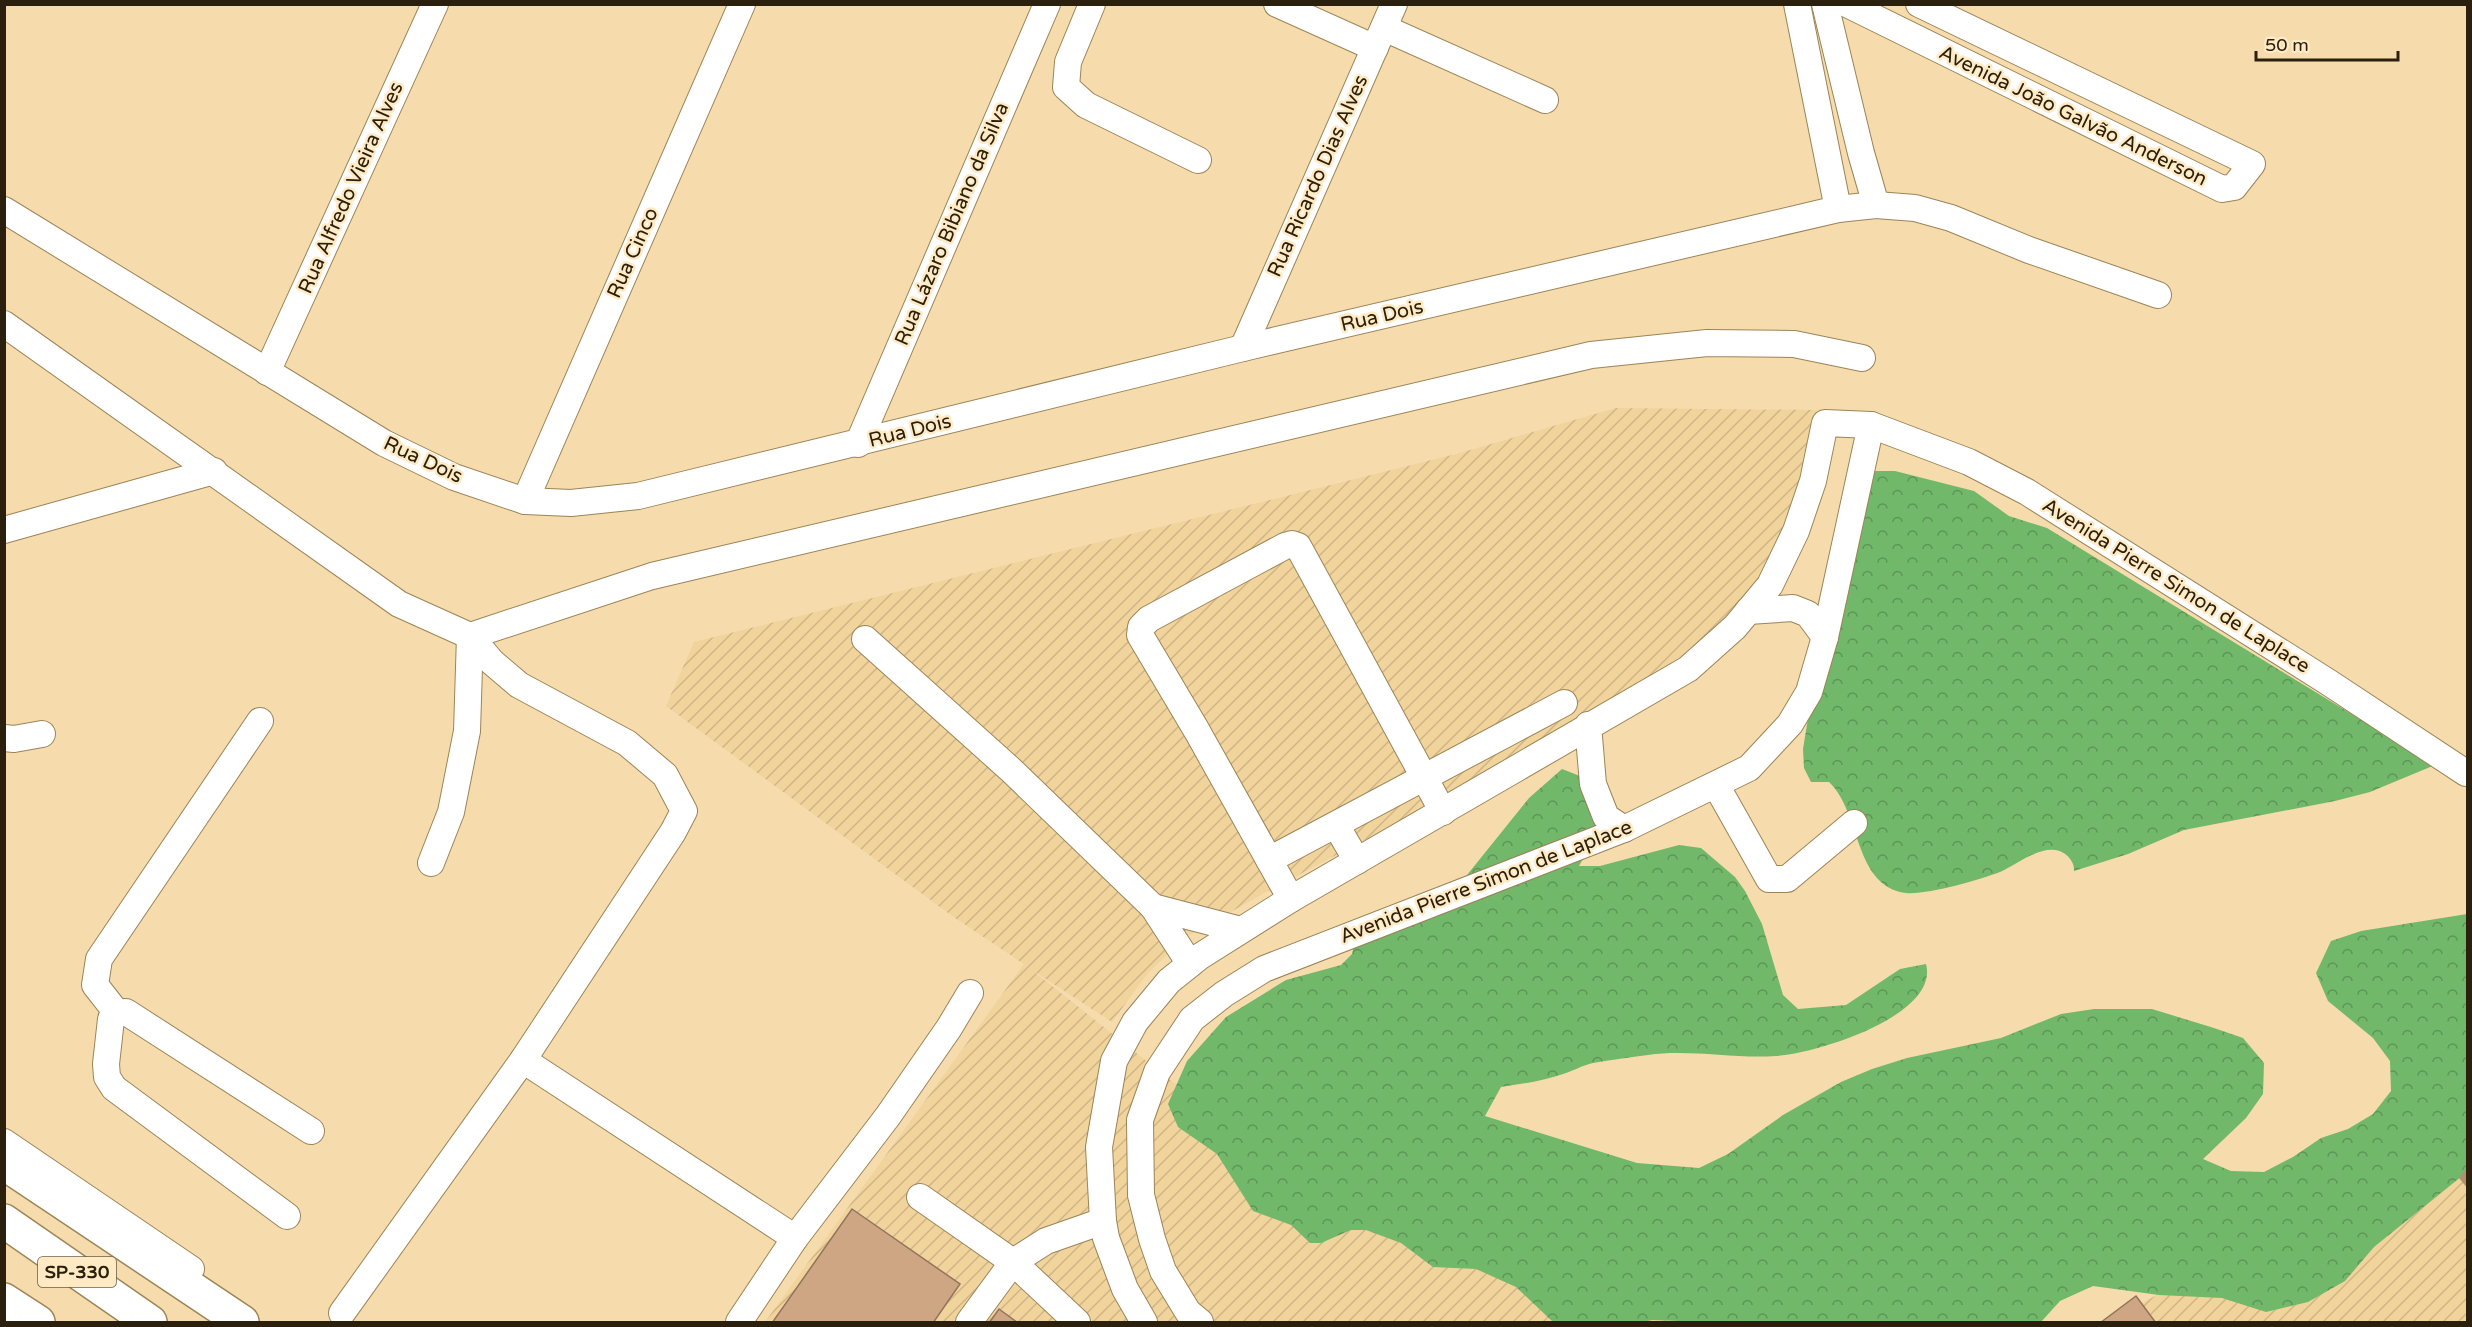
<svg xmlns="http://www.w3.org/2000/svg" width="2472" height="1327" font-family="'Varela Round',sans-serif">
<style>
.industrial{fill:url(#industrial-furrows)}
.forest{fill:url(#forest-crowns)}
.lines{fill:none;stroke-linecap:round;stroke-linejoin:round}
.minor-casing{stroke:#9c8457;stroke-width:28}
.highway-casing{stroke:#9c8457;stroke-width:36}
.minor{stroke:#fff;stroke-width:26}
.highway{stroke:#fff;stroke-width:33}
.wall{fill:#b28f71}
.building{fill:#cfa683;stroke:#91745c;stroke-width:1.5}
.labels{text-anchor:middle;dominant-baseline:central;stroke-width:5;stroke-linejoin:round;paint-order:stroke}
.shield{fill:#ffeac4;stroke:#6a5d44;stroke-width:1.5}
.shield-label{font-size:18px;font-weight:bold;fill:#2a200d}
.street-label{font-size:20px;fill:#2a200d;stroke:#ffeac4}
</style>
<defs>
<pattern id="industrial-furrows" width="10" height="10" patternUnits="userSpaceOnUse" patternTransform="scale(1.5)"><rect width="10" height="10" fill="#f1d39c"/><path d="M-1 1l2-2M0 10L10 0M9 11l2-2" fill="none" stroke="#cfb585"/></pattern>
<pattern id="forest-crowns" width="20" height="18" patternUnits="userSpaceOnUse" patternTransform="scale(1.5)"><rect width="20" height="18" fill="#71b86b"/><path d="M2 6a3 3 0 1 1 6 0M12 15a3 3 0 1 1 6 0" fill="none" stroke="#5d9556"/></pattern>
</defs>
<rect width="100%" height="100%" fill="#f6dcac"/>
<g class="industrial">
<path d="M 1616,408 L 1817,410 L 1791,514 L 1760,575 L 1728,626 L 1595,718 L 1268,891 L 1186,937 L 1148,973 L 1112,1022 L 1032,970 L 1280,1167 L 1943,1322 L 765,1322 L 1024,964 L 955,918 L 666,706 L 694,642 L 1456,454 Z"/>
<path d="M 2467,1127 L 2467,1322 L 2107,1322 Z"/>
</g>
<g class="forest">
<path d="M 1875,471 L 1895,471 L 1974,491 L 2009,516 L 2047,528 L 2435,765 L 2370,792 L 2335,801 L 2184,830 L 2128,854 L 2074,871 C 2075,861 2065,851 2055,850 C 2036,848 2016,865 2000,872 C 1979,880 1927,895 1906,893 C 1853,886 1862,813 1829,782 L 1811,782 L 1804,768 L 1803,749 L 1820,645 L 1861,480 Z"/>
<path d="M 1562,769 L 1580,776 L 1598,810 L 1593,841 L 1579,866 L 1600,866 L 1679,845 L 1701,848 L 1735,877 L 1745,891 L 1762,924 L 1783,995 L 1798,1009 L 1846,1005 L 1900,969 L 1926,964 C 1940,1016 1814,1054 1776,1056 C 1735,1059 1688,1049 1648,1055 C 1630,1057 1611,1060 1593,1063 C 1583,1065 1573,1071 1563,1074 C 1543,1081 1521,1084 1501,1087 L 1485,1116 L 1637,1163 L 1699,1168 L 1728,1154 L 1783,1115 L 1841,1082 L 1872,1069 L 1907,1058 L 2001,1038 L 2061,1014 L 2094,1009 L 2152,1009 L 2214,1028 L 2243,1038 L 2264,1063 L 2263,1094 L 2246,1118 L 2203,1159 L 2231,1171 L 2264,1172 L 2293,1157 L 2321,1138 L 2348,1129 L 2373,1114 L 2391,1091 L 2390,1061 L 2373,1038 L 2328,1001 L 2316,973 L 2331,941 L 2361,931 L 2467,914 L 2467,1172 L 2374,1247 L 2345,1281 L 2308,1302 L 2266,1312 L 2222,1298 L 2159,1295 L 2093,1286 L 2060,1301 L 2041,1322 L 1704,1322 L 1652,1320 L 1642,1322 L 1553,1322 L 1516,1287 L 1476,1269 L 1433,1267 L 1401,1243 L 1366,1230 L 1351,1230 L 1321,1243 L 1310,1243 L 1291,1225 L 1253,1211 L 1217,1154 L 1178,1127 L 1168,1104 L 1187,1061 L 1226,1017 L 1286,980 L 1341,965 L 1352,954 L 1356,936 L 1463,880 L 1529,798 Z"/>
</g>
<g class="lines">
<g class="minor-casing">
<g id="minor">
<path d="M 1092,4 L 1068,62 L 1066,87 L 1086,105 L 1198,160"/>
<path d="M 1277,4 L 1375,48"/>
<path d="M 1797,4 L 1838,209"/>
<path d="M 1825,4 L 1861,153 L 1876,205"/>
<path d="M 1847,4 L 2222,189 L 2234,187 L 2252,164 L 1919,4"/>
<path d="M 1384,28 L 1545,100"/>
<path d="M 4,210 L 384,443 L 454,477 L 525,501 L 571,503 L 638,496 L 1243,348 L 1838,209 L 1876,205 L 1915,208 L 1951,218 L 2029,250 L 2158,295"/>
<path d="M 4,324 L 399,604 L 470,636 L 492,662 L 519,685 L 627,743 L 665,775 L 684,811 L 673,832 L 523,1060 L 342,1313"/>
<path d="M 1243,348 L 1394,4"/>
<path d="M 267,372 L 435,4"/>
<path d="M 858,444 L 1047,4"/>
<path d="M 525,501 L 742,4"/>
<path d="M 4,530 L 214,471"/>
<path d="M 1748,611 L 1793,608 L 1808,614 L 1825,637"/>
<path d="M 470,636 L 652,576 L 1591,355 L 1707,343 L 1794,344 L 1862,358"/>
<path d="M 865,639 L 1011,770 L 1153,907 L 1190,964"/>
<path d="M 1588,725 L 1593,784 L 1606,817 L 1624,829"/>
<path d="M 4,738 L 14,739 L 42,734"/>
<path d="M 1716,785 L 1769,879 L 1787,879 L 1854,823"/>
<path d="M 1336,825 L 1357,861"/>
<path d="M 1269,860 L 1564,703"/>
<path d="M 431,863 L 451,812 L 467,731 L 470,636"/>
<path d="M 1291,899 L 1197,731 L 1140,635 L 1141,627 L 1149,619 L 1285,546 L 1292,544 L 1298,546 L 1443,812"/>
<path d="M 1153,907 L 1241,930"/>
<path d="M 117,1013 L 95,985 L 99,959 L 260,721"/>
<path d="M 523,1060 L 795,1238"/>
<path d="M 4,1142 L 191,1269"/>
<path d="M 920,1197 L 1013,1262 L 1077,1322"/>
<path d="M 287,1216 L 114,1088 L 107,1077 L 106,1064 L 111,1019 L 117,1013 L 126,1012 L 311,1131"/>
<path d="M 739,1322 L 795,1238 L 888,1116 L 949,1028 L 970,993"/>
<path d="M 969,1322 L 1013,1262 L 1046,1241 L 1103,1221"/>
<path d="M 1144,1322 L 1125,1289 L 1106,1238 L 1103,1221 L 1099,1147 L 1114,1061 L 1135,1022 L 1169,981 L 1199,957 L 1291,899 L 1688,669 L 1735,627 L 1770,585 L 1796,531 L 1813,481 L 1825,423 L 1871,425 L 1969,462 L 2027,492 L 2328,682 L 2466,773"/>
<path d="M 1200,1322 L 1188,1312 L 1163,1271 L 1152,1239 L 1141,1195 L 1140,1120 L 1157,1072 L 1192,1019 L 1224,994 L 1264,969 L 1624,829 L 1749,768 L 1790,724 L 1809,692 L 1825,637 L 1871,425"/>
</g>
</g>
<g class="highway-casing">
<g id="highway">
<path d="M 4,1163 L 242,1322"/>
<path d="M 4,1221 L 150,1322"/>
<path d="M 4,1300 L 38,1322"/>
</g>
</g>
<use href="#minor" class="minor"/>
<use href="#highway" class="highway"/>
</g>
<path class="wall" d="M 2468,1166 L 2468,1189 L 2459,1178 Z"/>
<g class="building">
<path d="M 852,1209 L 960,1284 L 933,1323 L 772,1323 Z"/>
<path d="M 2136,1296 L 2156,1323 L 2100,1323 Z"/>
<path d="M 999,1309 L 1018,1323 L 989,1323 Z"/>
</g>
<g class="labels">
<rect class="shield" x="38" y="1257" width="78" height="30" rx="4.5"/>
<g class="shield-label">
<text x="77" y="1272">SP-330</text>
</g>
<g class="street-label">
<text transform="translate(2073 116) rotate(26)">Avenida João Galvão Anderson</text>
<text transform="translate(1318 176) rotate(-66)">Rua Ricardo Dias Alves</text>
<text transform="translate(351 188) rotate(-66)">Rua Alfredo Vieira Alves</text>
<text transform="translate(952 224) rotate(-67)">Rua Lázaro Bibiano da Silva</text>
<text transform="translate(633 253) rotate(-66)">Rua Cinco</text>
<text transform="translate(1382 316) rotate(-13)">Rua Dois</text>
<text transform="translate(910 431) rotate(-14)">Rua Dois</text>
<text transform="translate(423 460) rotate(25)">Rua Dois</text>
<text transform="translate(2176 586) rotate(32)">Avenida Pierre Simon de Laplace</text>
<text transform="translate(1486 882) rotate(-21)">Avenida Pierre Simon de Laplace</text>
</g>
</g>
<rect width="2472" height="1327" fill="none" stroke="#2a200d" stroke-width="12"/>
<path d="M2256 51v9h142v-9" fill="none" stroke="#2a200d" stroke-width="3"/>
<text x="2265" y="51" font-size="18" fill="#2a200d" stroke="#ffeac4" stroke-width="4.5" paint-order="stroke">50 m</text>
</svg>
